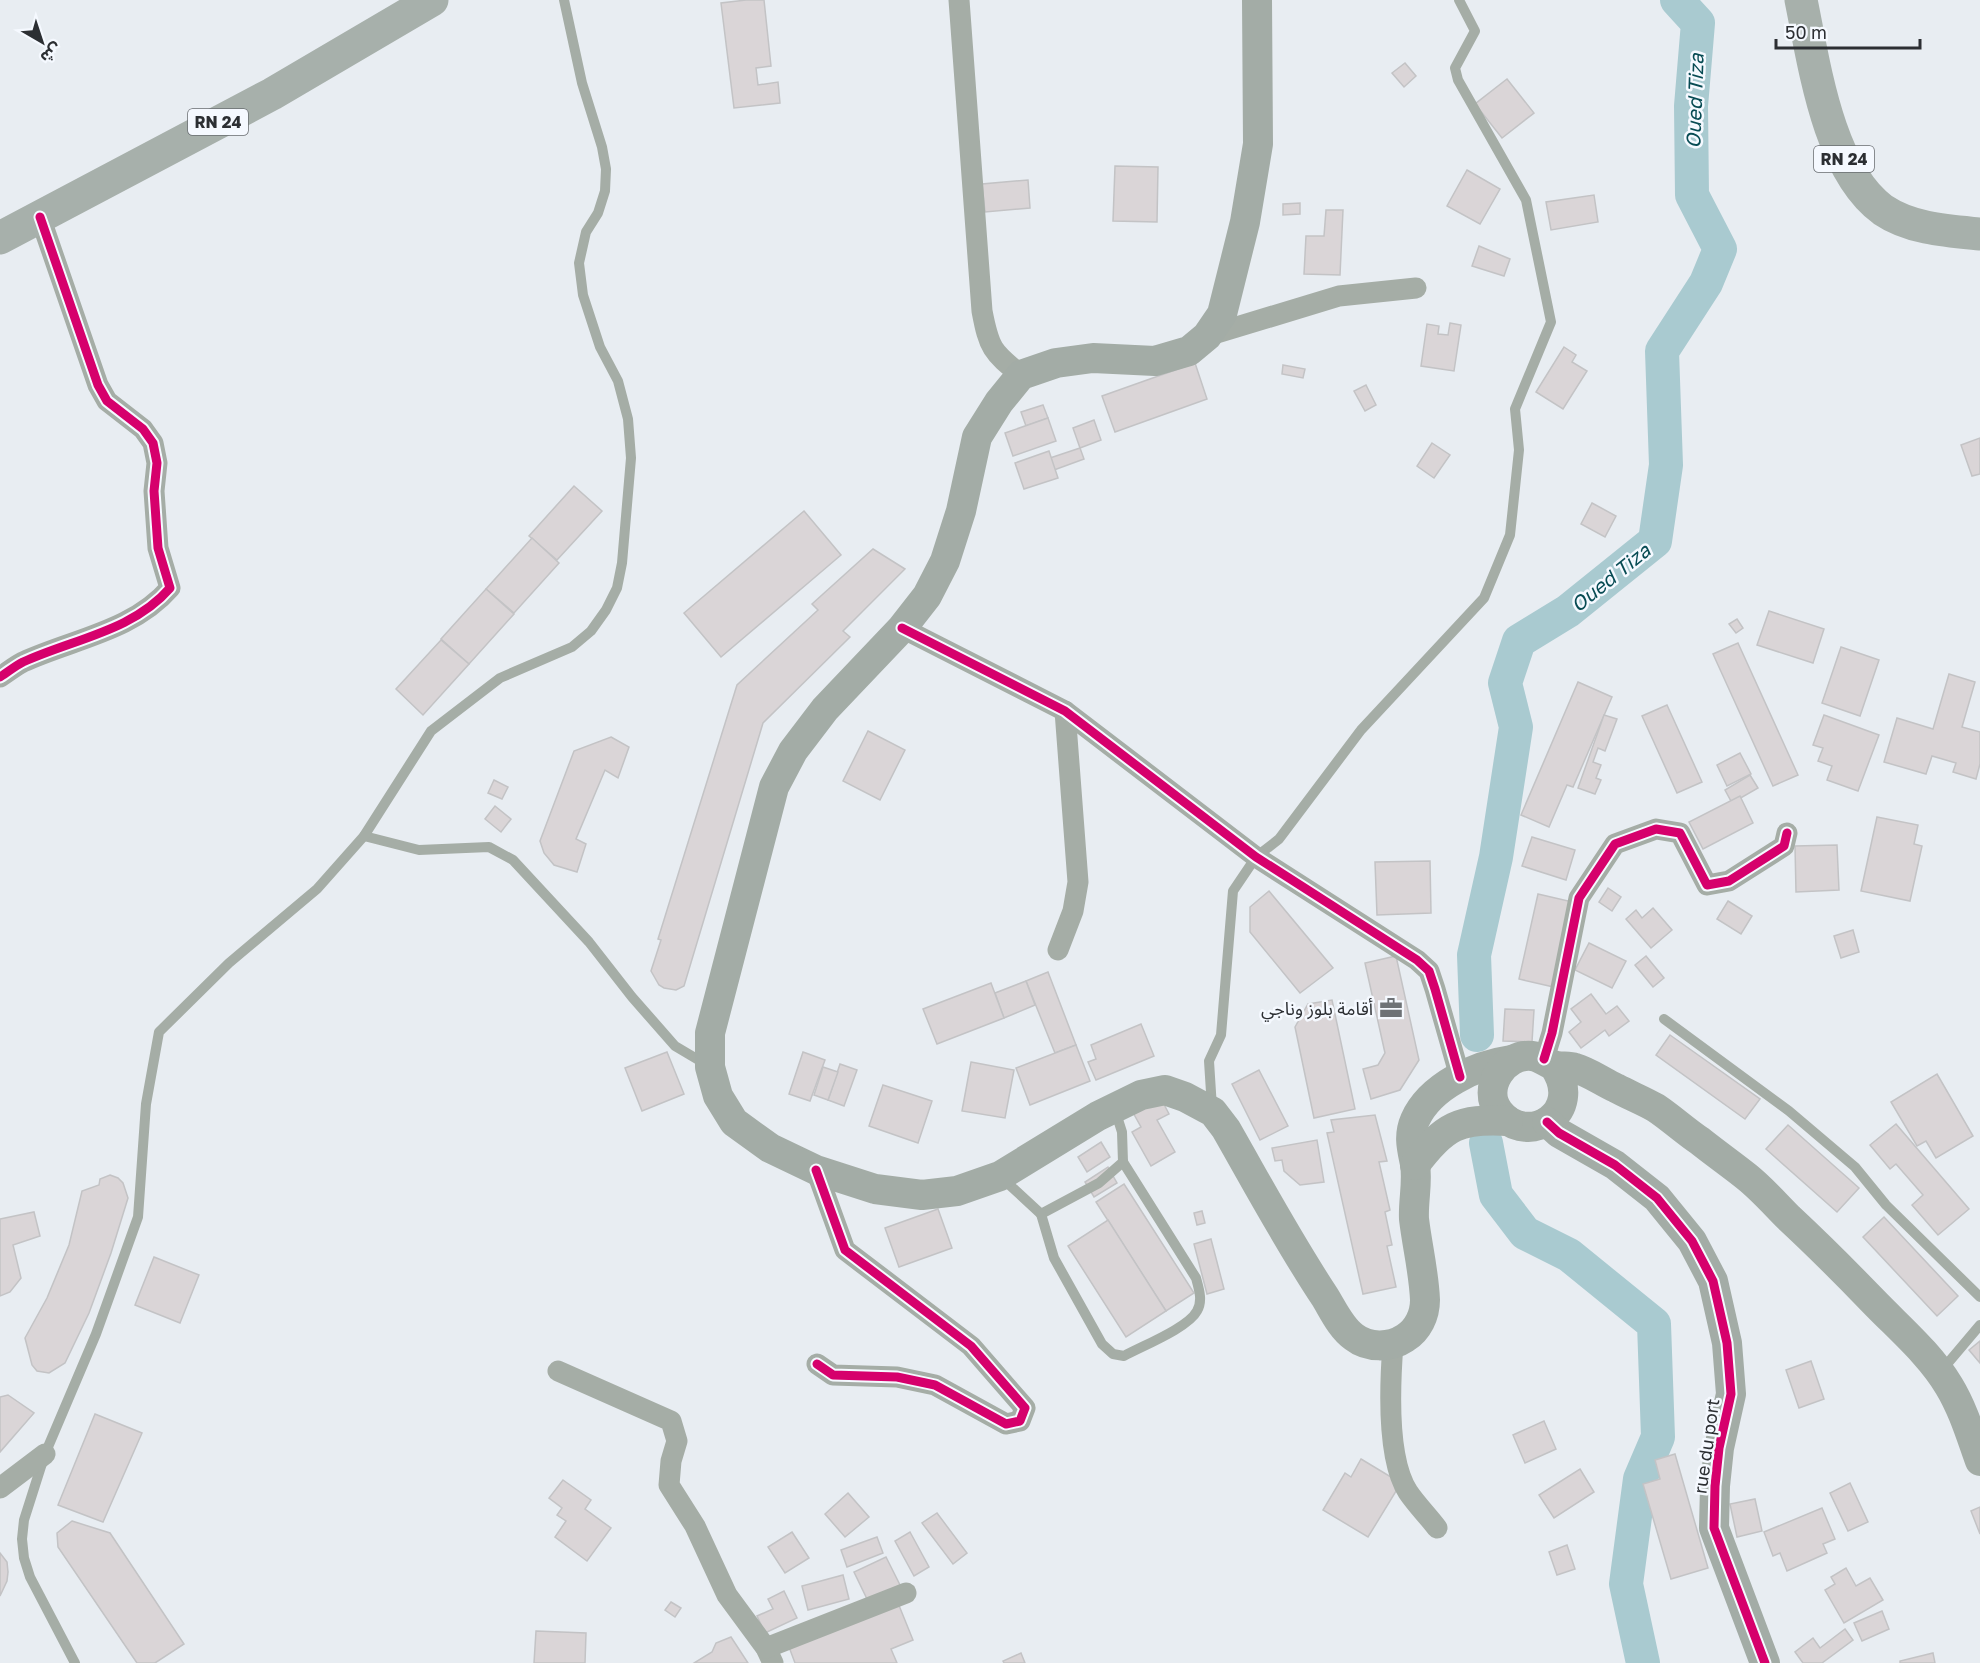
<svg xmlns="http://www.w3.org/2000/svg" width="1980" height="1663" font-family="'Golos Text','Noto Sans Arabic',sans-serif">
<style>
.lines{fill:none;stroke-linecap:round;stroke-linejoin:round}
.river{stroke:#a9cad0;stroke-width:34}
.building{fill:#dad5d7;stroke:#c3c3c5;stroke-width:1.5}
.lane{stroke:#a5ada6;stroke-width:10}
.street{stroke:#a5ada6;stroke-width:21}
.secondary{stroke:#a3aca6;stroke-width:30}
.primary{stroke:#a7b0ab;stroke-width:33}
.cycleway-casing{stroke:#f5f9ff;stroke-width:13}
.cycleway{stroke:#d6006c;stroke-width:9}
.labels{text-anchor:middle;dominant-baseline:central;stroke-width:5;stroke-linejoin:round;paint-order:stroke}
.shield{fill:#f5f9ff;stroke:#686c70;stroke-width:1.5}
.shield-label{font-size:16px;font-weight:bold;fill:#2c2f33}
.poi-label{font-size:18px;fill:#2c2f33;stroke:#f5f9ff;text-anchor:end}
.street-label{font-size:18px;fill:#2c2f33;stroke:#f5f9ff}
.water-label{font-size:20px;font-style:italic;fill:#074b53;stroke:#f5f9ff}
</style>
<rect width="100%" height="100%" fill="#e8edf2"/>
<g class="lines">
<g class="river">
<path d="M 1477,1035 L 1474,955 L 1496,857 L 1516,727 L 1505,683 L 1519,641 L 1568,611 L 1655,541 L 1666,465 L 1662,351 L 1706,283 L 1720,249 L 1692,195 L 1691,106 L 1698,23 L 1677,0"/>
<path d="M 1486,1143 L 1496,1195 L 1525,1233 L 1569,1255 L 1654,1324 L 1658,1437 L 1640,1479 L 1626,1584 L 1643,1663"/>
</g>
</g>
<g class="building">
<path d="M 746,0 L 764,0 L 771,66 L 756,68 L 758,85 L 778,82 L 780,103 L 734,108 L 721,3 Z"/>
<path d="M 1405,63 L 1416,76 L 1404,87 L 1392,73 Z"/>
<path d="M 1507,79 L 1534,113 L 1502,138 L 1475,104 Z"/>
<path d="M 1115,166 L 1158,167 L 1157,222 L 1113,221 Z"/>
<path d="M 1467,170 L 1500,189 L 1480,224 L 1447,206 Z"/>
<path d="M 1028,180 L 1030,208 L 985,212 L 982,184 Z"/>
<path d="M 1594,195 L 1598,222 L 1551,230 L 1546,202 Z"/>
<path d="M 1300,203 L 1300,214 L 1283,215 L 1283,204 Z"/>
<path d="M 1326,210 L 1343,210 L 1340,275 L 1304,274 L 1306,236 L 1324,236 Z"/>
<path d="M 1479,246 L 1510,259 L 1504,276 L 1472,266 Z"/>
<path d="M 1450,323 L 1461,325 L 1454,371 L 1421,366 L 1427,324 L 1439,326 L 1438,334 L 1448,335 Z"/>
<path d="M 1564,347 L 1576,355 L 1572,362 L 1587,371 L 1563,409 L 1536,392 Z"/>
<path d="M 1195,363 L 1207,399 L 1115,432 L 1102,396 Z"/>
<path d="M 1283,365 L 1305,369 L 1303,378 L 1282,374 Z"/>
<path d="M 1366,385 L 1376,405 L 1365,411 L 1354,391 Z"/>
<path d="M 1043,405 L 1048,418 L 1026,426 L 1021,412 Z"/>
<path d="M 1048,418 L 1056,441 L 1013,456 L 1005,433 Z"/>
<path d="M 1094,420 L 1101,440 L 1080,448 L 1073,428 Z"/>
<path d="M 1980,438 L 1980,474 L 1972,476 L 1961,445 Z"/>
<path d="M 1432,443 L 1450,455 L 1434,478 L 1417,466 Z"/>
<path d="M 1080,448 L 1084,459 L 1054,470 L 1050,458 Z"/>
<path d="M 1049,451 L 1058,478 L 1024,489 L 1015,463 Z"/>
<path d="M 574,486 L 602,511 L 557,560 L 529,536 Z"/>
<path d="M 1592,503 L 1616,516 L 1605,537 L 1581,524 Z"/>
<path d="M 804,511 L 841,555 L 721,657 L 684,613 Z"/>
<path d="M 532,538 L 559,563 L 514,613 L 486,589 Z"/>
<path d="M 873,549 L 905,569 L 843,631 L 850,637 L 763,723 L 684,986 L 676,990 L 664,988 L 659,985 L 651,971 L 661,940 L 658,939 L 737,685 L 818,610 L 812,604 Z"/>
<path d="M 486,589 L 514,614 L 469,664 L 441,639 Z"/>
<path d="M 1769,611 L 1824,629 L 1813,663 L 1757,645 Z"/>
<path d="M 1737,619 L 1743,628 L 1736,633 L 1729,624 Z"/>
<path d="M 441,640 L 469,664 L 423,715 L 396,689 Z"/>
<path d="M 1738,643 L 1798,775 L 1773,786 L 1713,654 Z"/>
<path d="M 1841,647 L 1879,660 L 1860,716 L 1822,703 Z"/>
<path d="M 1949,674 L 1975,682 L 1962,727 L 1980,732 L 1980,764 L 1976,779 L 1953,772 L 1956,763 L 1932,756 L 1926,774 L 1884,762 L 1897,718 L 1933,729 Z"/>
<path d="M 1578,682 L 1612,697 L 1573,787 L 1567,785 L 1549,827 L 1521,815 Z"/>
<path d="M 1667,705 L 1702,782 L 1677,793 L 1642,716 Z"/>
<path d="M 1604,715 L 1617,719 L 1605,751 L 1598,748 L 1593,762 L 1601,765 L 1596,778 L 1601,780 L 1595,794 L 1578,788 Z"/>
<path d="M 1824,715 L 1879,735 L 1858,791 L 1827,780 L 1832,766 L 1818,761 L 1823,748 L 1813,745 Z"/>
<path d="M 868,731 L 905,750 L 880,800 L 843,781 Z"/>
<path d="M 611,737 L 629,747 L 618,778 L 605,770 L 576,839 L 586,844 L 577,872 L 554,865 L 544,853 L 540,841 L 574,751 Z"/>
<path d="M 1740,753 L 1751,774 L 1727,786 L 1717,765 Z"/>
<path d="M 1750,775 L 1758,788 L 1732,803 L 1725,790 Z"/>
<path d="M 494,780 L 508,787 L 502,799 L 488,793 Z"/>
<path d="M 1740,796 L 1753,823 L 1703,849 L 1689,822 Z"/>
<path d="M 495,806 L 511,819 L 501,832 L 485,819 Z"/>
<path d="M 1877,817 L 1918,825 L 1914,844 L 1922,846 L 1910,901 L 1861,891 Z"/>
<path d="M 1532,837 L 1575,850 L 1566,880 L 1522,866 Z"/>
<path d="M 1837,845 L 1839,890 L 1796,892 L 1795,846 Z"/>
<path d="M 1430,861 L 1431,913 L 1377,915 L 1375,862 Z"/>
<path d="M 1608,888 L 1621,897 L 1612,911 L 1599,902 Z"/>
<path d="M 1269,891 L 1333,968 L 1300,993 L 1250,932 L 1250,907 Z"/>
<path d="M 1538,894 L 1577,903 L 1558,988 L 1519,979 Z"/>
<path d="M 1728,901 L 1752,916 L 1741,934 L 1717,919 Z"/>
<path d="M 1653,908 L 1672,930 L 1651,948 L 1626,919 L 1636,910 L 1642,918 Z"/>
<path d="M 1853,930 L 1859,952 L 1841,958 L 1834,936 Z"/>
<path d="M 1589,943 L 1626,961 L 1612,988 L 1575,970 Z"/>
<path d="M 1396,956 L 1419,1060 L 1400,1090 L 1371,1099 L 1363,1069 L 1378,1065 L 1385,1053 L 1365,963 Z"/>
<path d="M 1646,956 L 1664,978 L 1653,987 L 1635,965 Z"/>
<path d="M 1048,972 L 1076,1045 L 1055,1053 L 1026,981 Z"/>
<path d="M 1026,981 L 1035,1005 L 1004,1018 L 995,993 Z"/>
<path d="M 991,983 L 1004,1018 L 937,1044 L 923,1009 Z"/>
<path d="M 1591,994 L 1606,1014 L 1617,1006 L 1629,1021 L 1609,1036 L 1605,1030 L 1581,1048 L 1569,1032 L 1581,1022 L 1571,1009 Z"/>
<path d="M 1332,1000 L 1355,1109 L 1314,1118 L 1295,1027 L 1308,1004 Z"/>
<path d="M 1505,1009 L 1534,1010 L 1532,1042 L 1503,1041 Z"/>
<path d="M 1141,1024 L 1154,1056 L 1096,1080 L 1088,1062 L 1096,1059 L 1091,1045 Z"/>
<path d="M 1670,1035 L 1760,1099 L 1745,1119 L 1656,1055 Z"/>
<path d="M 1076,1045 L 1090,1081 L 1030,1105 L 1016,1068 Z"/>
<path d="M 667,1052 L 684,1094 L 642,1111 L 625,1068 Z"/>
<path d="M 803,1052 L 825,1060 L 810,1101 L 789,1094 Z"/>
<path d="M 971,1062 L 1014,1070 L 1005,1118 L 962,1111 Z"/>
<path d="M 840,1064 L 857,1070 L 844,1106 L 828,1100 Z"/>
<path d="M 823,1067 L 838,1072 L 828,1100 L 814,1095 Z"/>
<path d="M 1259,1070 L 1288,1126 L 1260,1140 L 1232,1084 Z"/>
<path d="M 1937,1074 L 1973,1136 L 1936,1158 L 1926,1141 L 1917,1146 L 1891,1102 Z"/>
<path d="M 883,1085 L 932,1101 L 918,1143 L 869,1126 Z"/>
<path d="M 1158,1093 L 1169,1114 L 1157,1120 L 1175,1152 L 1151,1166 L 1132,1132 L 1141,1127 L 1131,1109 Z"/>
<path d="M 1375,1115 L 1387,1161 L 1379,1162 L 1390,1210 L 1385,1212 L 1392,1245 L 1387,1246 L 1396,1287 L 1363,1294 L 1327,1133 L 1334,1132 L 1331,1120 Z"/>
<path d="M 1896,1124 L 1969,1209 L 1938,1235 L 1912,1205 L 1923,1195 L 1896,1164 L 1890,1169 L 1870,1145 Z"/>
<path d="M 1788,1125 L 1859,1188 L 1837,1212 L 1766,1149 Z"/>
<path d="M 1317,1140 L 1324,1182 L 1300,1185 L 1284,1171 L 1282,1160 L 1275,1161 L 1272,1148 Z"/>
<path d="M 1101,1142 L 1110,1157 L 1087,1172 L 1078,1157 Z"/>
<path d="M 1108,1167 L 1117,1183 L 1094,1197 L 1085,1182 Z"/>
<path d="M 110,1175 L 118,1178 L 123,1183 L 128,1198 L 111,1253 L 89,1313 L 65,1363 L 49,1373 L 37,1371 L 32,1365 L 25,1338 L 47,1298 L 69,1245 L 82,1191 L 99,1185 L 100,1179 Z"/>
<path d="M 1124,1184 L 1194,1293 L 1166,1311 L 1096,1202 Z"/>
<path d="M 938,1209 L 952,1248 L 899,1267 L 885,1228 Z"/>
<path d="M 1202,1211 L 1205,1223 L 1197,1225 L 1194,1213 Z"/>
<path d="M 34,1212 L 40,1236 L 13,1245 L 21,1278 L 10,1292 L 0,1296 L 0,1219 Z"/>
<path d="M 1884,1217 L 1958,1296 L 1937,1316 L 1863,1237 Z"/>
<path d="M 1108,1220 L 1166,1311 L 1126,1337 L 1068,1246 Z"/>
<path d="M 1211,1239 L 1224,1289 L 1207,1294 L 1194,1244 Z"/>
<path d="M 154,1257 L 199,1275 L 180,1323 L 135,1305 Z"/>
<path d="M 1980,1341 L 1980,1363 L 1969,1350 Z"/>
<path d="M 1811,1361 L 1824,1399 L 1799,1408 L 1786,1370 Z"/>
<path d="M 8,1395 L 34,1413 L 0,1452 L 0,1397 Z"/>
<path d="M 95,1414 L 142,1433 L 103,1522 L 58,1505 Z"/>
<path d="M 1544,1421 L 1556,1449 L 1525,1463 L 1513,1435 Z"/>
<path d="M 1675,1454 L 1708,1568 L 1671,1579 L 1643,1484 L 1660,1479 L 1655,1460 Z"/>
<path d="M 1361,1459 L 1401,1483 L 1368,1537 L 1323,1510 L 1345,1473 L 1351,1477 Z"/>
<path d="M 1580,1469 L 1594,1492 L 1554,1518 L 1539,1495 Z"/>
<path d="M 563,1480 L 591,1500 L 585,1509 L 611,1528 L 587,1561 L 555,1537 L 566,1521 L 557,1515 L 562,1508 L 549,1498 Z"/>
<path d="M 1850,1483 L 1868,1522 L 1848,1531 L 1830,1493 Z"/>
<path d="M 848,1493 L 869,1517 L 845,1537 L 825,1514 Z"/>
<path d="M 1755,1499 L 1762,1531 L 1737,1537 L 1730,1504 Z"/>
<path d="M 1980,1507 L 1980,1534 L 1971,1511 Z"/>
<path d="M 1822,1508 L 1835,1539 L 1823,1544 L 1827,1553 L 1787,1571 L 1780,1553 L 1773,1556 L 1764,1532 Z"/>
<path d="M 937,1513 L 967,1553 L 953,1564 L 922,1523 Z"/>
<path d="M 72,1521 L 110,1533 L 184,1644 L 155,1663 L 137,1663 L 58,1547 L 57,1533 Z"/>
<path d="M 792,1532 L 809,1558 L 785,1573 L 768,1547 Z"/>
<path d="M 910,1532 L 929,1567 L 914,1576 L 895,1541 Z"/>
<path d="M 877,1537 L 883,1553 L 847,1567 L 841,1550 Z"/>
<path d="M 1567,1545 L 1575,1569 L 1557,1575 L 1549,1552 Z"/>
<path d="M 0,1553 L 7,1562 L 8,1572 L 7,1581 L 0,1596 Z"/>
<path d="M 886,1557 L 900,1585 L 868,1601 L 854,1572 Z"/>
<path d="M 1846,1568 L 1856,1586 L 1870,1578 L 1883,1600 L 1844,1623 L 1825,1590 L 1835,1584 L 1831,1577 Z"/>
<path d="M 843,1575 L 849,1599 L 808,1610 L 802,1586 Z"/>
<path d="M 784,1591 L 797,1618 L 765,1633 L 757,1616 L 773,1609 L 768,1599 Z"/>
<path d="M 671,1602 L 681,1608 L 675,1617 L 665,1610 Z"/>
<path d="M 898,1603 L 913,1640 L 891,1649 L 897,1663 L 795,1663 L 789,1647 Z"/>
<path d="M 1882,1611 L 1889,1629 L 1862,1641 L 1854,1623 Z"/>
<path d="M 1845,1629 L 1853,1640 L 1822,1663 L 1803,1663 L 1795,1652 L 1813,1638 L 1820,1648 Z"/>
<path d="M 536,1631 L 586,1633 L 585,1663 L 534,1663 Z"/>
<path d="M 731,1637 L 748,1663 L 694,1663 L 712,1652 L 716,1643 Z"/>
<path d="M 1021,1653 L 1025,1663 L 1004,1663 L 1003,1661 Z"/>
<path d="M 1933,1653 L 1935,1663 L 1900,1663 L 1900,1661 Z"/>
</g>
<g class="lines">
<g class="lane">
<path d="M 364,836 L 419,850 L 489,847 L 513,860 L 589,942 L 632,997 L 675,1046 L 707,1065"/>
<path d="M 1664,1019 L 1789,1111 L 1855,1167 L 1886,1205 L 1980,1297"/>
<path d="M 1212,1108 L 1209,1061 L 1221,1035 L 1233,891 L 1256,857 L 1279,839 L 1361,730 L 1484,598 L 1510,535 L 1519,450 L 1515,409 L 1551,322 L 1526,200 L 1458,80 L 1455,68 L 1475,31 L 1459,0"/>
<path d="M 1002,1178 L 1041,1214 L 1099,1183 L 1123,1162 L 1122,1132 L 1115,1110"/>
<path d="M 1041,1214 L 1054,1258 L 1102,1344 L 1113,1354 L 1124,1356 C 1142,1346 1188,1328 1197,1311 C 1203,1301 1199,1289 1196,1278 L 1123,1162"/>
<path d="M 1942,1370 L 1980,1325"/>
<path d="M 75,1663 L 30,1577 L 24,1558 L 22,1539 L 24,1520 L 45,1454 L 96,1334 L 138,1217 L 146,1104 L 159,1032 L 229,963 L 317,889 L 364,836 L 431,731 L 500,678 L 572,647 L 591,631 L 606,610 L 617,588 L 622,563 L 631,458 L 628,419 L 618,381 L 600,347 L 583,295 L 579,263 L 586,232 L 598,213 L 605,191 L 606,169 L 602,147 L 582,83 L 564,0"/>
</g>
<g class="street">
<path d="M 959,0 L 982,311 C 989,348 992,352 1021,375"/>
<path d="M 1207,336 L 1339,296 L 1416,288"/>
<path d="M 902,628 L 1065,711 L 1256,857 L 1417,960 L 1429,971 L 1435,989 L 1460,1077"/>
<path d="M 0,677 C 8,672 15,666 23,662 C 73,639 133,631 170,588 L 158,548 L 154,491 L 157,463 L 153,443 L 143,429 L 107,401 L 98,385 L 40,217"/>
<path d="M 1058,950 L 1073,911 L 1078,882 L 1065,711"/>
<path d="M 1544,1059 L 1552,1033 L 1579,898 L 1615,844 L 1656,829 L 1680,833 L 1707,885 L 1729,881 L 1784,846 L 1787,833"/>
<path d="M 816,1170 L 845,1250 L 971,1346 L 1025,1408 L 1020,1421 L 1006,1424 L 935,1385 L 897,1377 L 833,1375 L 817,1364"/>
<path d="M 1393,1344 C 1390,1383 1386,1458 1408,1492 C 1416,1504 1428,1516 1437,1528"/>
<path d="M 558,1371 L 671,1421 L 677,1441 L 671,1461 L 669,1485 L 695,1526 L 727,1595 L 766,1648 L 773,1663"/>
<path d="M 0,1488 L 45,1454"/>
<path d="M 766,1648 L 906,1593"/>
</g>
<g class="secondary">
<path d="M 1257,0 L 1258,144 L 1245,222 L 1222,314 L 1207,336 L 1189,351 L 1155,361 L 1093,358 L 1056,363 L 1021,375 L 999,402 L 977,437 L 961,511 L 945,561 L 927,596 L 902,628 L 825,709 L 793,751 L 774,787 L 710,1033 L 710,1067 L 718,1096 L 734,1122 L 770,1148 L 816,1170 L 875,1189 L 922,1195 L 957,1191 L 1000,1176 L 1098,1116 L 1141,1095 L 1165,1090 L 1185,1097 L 1213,1112 L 1226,1129 C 1258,1185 1289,1243 1325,1297 C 1333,1310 1341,1328 1354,1337 C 1368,1348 1390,1348 1405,1338 C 1418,1330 1425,1315 1425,1300 C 1424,1273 1417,1245 1414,1219 C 1413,1201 1418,1182 1415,1164 C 1412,1149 1408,1136 1415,1120 C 1430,1086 1476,1065 1511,1060"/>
<path d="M 1554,1066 C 1586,1113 1527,1148 1499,1112 C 1481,1088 1504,1053 1532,1056 C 1542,1057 1548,1065 1557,1066 C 1563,1067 1569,1066 1575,1068 C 1589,1072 1603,1082 1616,1088 C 1629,1095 1644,1101 1656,1108 C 1671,1118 1685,1131 1700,1141 C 1715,1153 1732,1165 1747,1177 C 1762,1189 1775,1204 1789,1218 C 1818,1245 1846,1273 1873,1301 C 1899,1328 1930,1354 1949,1386 C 1963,1409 1971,1436 1980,1461"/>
<path d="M 1547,1122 L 1559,1133 L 1615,1165 L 1657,1198 L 1692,1241 L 1713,1281 L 1727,1343 L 1731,1394 L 1719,1448 L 1715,1486 L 1714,1528 L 1765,1663"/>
<path d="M 1415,1165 C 1444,1126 1459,1118 1508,1121"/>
</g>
<g class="primary">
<path d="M 1801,0 C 1814,63 1828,170 1883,210 C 1911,229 1948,231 1980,234"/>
<path d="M 0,238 L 272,94 L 432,0"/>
</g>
<g class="cycleway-casing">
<g id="cycleway">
<path d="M 902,628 L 1065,711 L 1256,857 L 1417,960 L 1429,971 L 1435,989 L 1460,1077"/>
<path d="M 0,677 C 8,672 15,666 23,662 C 73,639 133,631 170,588 L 158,548 L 154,491 L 157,463 L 153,443 L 143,429 L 107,401 L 98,385 L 40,217"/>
<path d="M 1544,1059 L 1552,1033 L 1579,898 L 1615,844 L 1656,829 L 1680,833 L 1707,885 L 1729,881 L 1784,846 L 1787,833"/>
<path d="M 1547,1122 L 1559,1133 L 1615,1165 L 1657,1198 L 1692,1241 L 1713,1281 L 1727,1343 L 1731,1394 L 1719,1448 L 1715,1486 L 1714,1528 L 1765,1663"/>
<path d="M 816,1170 L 845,1250 L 971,1346 L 1025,1408 L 1020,1421 L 1006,1424 L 935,1385 L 897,1377 L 833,1375 L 817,1364"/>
</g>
</g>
<use href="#cycleway" class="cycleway"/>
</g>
<defs>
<g id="office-bare" transform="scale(1.8)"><path d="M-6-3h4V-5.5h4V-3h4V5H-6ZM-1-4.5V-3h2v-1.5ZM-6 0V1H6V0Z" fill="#6e7276" stroke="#f5f9ff" stroke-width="2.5" paint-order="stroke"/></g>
</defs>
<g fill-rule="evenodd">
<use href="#office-bare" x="1391" y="1008"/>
</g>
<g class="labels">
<g class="shield">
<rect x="188" y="109" width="60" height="26" rx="4.5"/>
<rect x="1814" y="146" width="60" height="26" rx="4.5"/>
</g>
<g class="shield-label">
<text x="218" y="122">RN 24</text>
<text x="1844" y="159">RN 24</text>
</g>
<g class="poi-label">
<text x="1373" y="1008">أقامة بلوز وناجي</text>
</g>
<g class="street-label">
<text transform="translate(1706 1446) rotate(-82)">rue du port</text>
</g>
<g class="water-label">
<text transform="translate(1694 101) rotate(-88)">Oued Tiza</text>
<text transform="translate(1610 577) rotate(-39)">Oued Tiza</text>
</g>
</g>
<g transform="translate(42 42) rotate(141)" stroke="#f5f9ff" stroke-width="4.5" paint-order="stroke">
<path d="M0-4.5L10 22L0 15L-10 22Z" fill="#2c2f33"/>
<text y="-9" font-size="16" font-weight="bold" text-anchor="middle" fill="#2c2f33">ش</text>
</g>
<path d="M1776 39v9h144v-9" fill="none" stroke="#2c2f33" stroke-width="3"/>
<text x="1785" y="39" font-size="18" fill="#2c2f33" stroke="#f5f9ff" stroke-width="4.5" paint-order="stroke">50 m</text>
</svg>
